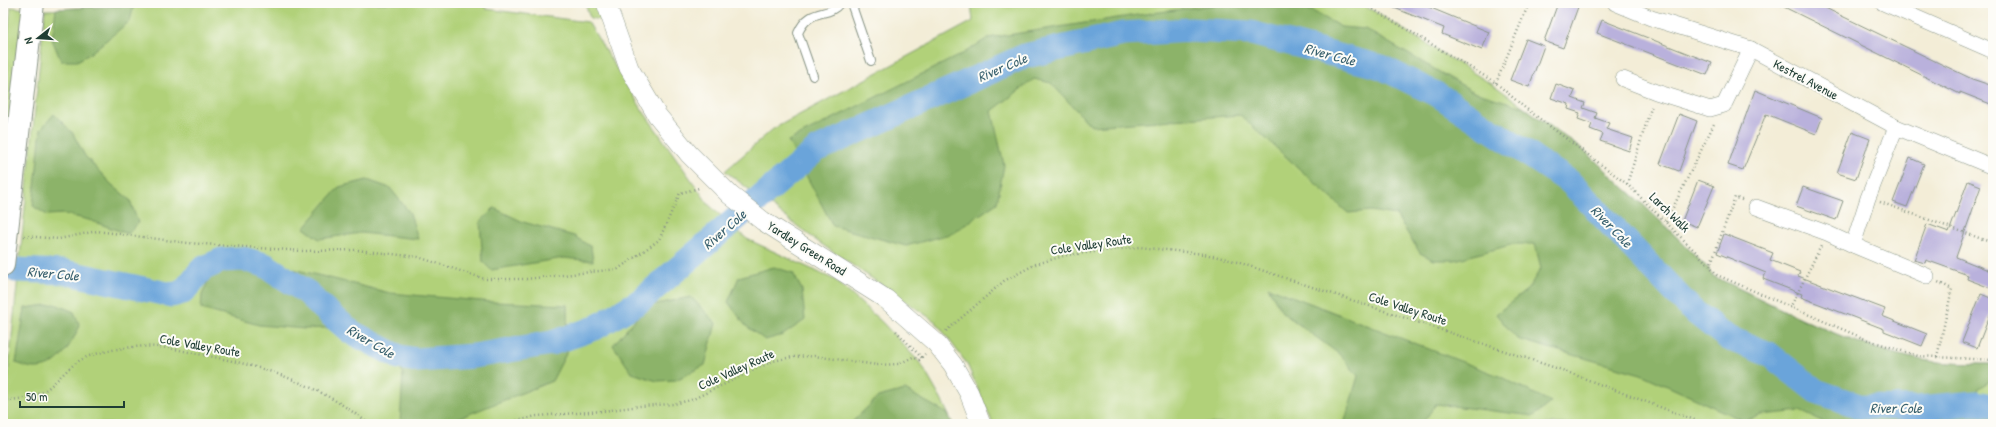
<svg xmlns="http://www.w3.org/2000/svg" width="1996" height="427" font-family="'Patrick Hand',sans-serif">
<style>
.green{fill:#b1d179;stroke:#688756}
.forest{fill:#8cb369;stroke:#56784e}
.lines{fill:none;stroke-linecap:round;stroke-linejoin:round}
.river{stroke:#6aa4da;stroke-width:25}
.building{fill:#b9b1dc}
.service-casing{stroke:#899586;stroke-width:10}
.minor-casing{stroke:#899586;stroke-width:16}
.tertiary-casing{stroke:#899586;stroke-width:20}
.secondary-casing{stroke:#899586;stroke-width:24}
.path{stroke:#899586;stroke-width:2.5;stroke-dasharray:1 3;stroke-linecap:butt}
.service{stroke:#fff;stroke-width:8}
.minor{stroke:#fff;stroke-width:15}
.tertiary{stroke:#fff;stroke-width:19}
.secondary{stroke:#fff;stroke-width:22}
.labels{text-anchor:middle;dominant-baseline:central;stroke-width:4;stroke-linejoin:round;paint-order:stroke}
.street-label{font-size:13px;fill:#1f3d34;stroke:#fdfcf7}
.water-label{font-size:14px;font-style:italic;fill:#39616e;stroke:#fdfcf7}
</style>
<rect width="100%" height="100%" fill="#fdfcf7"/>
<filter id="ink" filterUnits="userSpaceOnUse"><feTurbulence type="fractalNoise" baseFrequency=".025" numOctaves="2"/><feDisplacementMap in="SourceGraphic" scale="8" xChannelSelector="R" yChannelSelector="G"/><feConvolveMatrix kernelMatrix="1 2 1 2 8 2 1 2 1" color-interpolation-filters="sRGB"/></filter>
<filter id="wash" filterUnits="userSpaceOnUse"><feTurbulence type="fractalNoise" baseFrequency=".012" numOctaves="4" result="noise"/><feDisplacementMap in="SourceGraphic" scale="16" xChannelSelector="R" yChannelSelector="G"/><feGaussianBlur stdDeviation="0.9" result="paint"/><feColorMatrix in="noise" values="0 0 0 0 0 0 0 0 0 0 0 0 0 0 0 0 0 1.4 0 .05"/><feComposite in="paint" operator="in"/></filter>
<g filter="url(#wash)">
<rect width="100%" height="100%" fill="#f3edd7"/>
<g class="green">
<path d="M 181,3 L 483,3 L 486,9 L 588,22 L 643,111 L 709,205 L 747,239 L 835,280 L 882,322 L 921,364 L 942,401 L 953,424 L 3,424 L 45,10 Z"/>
<path d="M 585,3 L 599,3 L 605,21 L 590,18 Z"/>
<path d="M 971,3 L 1357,3 L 1372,10 L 1498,88 L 1587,153 L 1651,212 L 1707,267 L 1713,276 C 1780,307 1845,345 1917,359 C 1942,364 1968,364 1993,364 L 1993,424 L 993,424 L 967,364 L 936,322 L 817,241 L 725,171 L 773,129 L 973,21 Z"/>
<path d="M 11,7 L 27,9 L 3,190 L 3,75 Z"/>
</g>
<g class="forest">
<path d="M 1227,3 L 1298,3 L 1341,27 L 1365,29 L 1474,92 L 1524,107 L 1587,153 L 1651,212 L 1707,267 L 1713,276 C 1779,307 1845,345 1917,359 C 1942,364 1968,364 1993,364 L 1993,379 L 1977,389 L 1985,416 L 1993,419 L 1993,424 L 1828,424 L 1800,411 L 1762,415 L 1744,421 L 1641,374 L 1517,339 L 1496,314 L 1528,289 L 1541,268 L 1535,244 L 1514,244 L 1455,260 L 1434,260 L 1420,253 L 1396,215 L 1371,211 L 1348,213 L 1240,115 L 1091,126 L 1051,83 L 1034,79 L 992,111 L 1004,165 L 997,203 L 953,233 L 906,246 L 833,226 L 788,141 L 964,53 L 988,38 L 1130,16 Z"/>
<path d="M 134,5 L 130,21 L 88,55 L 77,61 L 61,61 L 52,39 L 56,9 Z"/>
<path d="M 54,114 L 72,132 L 85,156 L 111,184 L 130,200 L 138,223 L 128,234 L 89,220 L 64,214 L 47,215 L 33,206 L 41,129 Z"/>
<path d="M 367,180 L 390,188 L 410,213 L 418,239 L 361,233 L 319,239 L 304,228 L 339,187 Z"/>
<path d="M 494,208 L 523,222 L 574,236 L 591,247 L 593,261 L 564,258 L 491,270 L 483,262 L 480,222 Z"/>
<path d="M 261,261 L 390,293 L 493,302 L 567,305 L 568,350 L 552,381 L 444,424 L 400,424 L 403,373 L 380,341 L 346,327 L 305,329 L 259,325 L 201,309 L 202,295 L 214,267 Z"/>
<path d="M 774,267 L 793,273 L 802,290 L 805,320 L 783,335 L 765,340 L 746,326 L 728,302 L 739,277 Z"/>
<path d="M 1268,287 L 1499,376 L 1551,402 L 1534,416 L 1436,404 L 1422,424 L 1344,424 L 1358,376 L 1339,354 L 1282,312 Z"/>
<path d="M 691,297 L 716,323 L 705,365 L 676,380 L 657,381 L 632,373 L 613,345 L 647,306 Z"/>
<path d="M 55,304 L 74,312 L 80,326 C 70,345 59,369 34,368 C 28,368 21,364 16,363 L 25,308 Z"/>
<path d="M 905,390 L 948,414 L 952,424 L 850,424 L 878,397 Z"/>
</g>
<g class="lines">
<path class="river" d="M 16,270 L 64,272 L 172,295 L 183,292 L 202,269 L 222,260 L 243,259 L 265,265 L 308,293 L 316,302 L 351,332 L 399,357 L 417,360 L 474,356 L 552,343 L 595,328 L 640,301 L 816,150 L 1025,56 L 1123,34 L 1190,30 L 1251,33 L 1381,67 L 1440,96 L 1570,182 L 1692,310 L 1728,338 L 1769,354 L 1816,391 L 1862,407 L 1917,408 L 1976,403 L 1993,406"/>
</g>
<g id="blocks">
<g class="building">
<path d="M 1382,3 L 1419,3 L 1489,32 L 1482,50 L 1442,34 L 1444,28 Z"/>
<path d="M 1558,3 L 1566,3 L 1578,7 L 1563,48 L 1544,41 Z"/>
<path d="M 1776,3 L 1815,3 L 1972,79 L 1993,86 L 1993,105 L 1960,92 L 1960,94 Z"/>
<path d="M 1602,20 L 1712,63 L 1707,75 L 1597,33 Z"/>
<path d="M 1526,39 L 1544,46 L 1529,87 L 1510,80 Z"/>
<path d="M 1556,84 L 1575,91 L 1572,98 L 1585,103 L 1583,108 L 1597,113 L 1595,118 L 1609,123 L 1606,129 L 1633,138 L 1629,151 L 1600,141 L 1603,134 L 1590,129 L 1592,124 L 1578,119 L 1580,113 L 1568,109 L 1569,104 L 1551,98 Z"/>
<path d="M 1755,90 L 1822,118 L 1816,134 L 1766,114 L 1743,170 L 1728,165 Z"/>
<path d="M 1679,114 L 1697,121 L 1679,171 L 1660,164 Z"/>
<path d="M 1852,132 L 1870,139 L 1856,179 L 1837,173 Z"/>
<path d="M 1910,158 L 1924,164 L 1907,207 L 1893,202 Z"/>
<path d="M 1698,180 L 1714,186 L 1697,227 L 1682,221 Z"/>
<path d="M 1968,181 L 1981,186 L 1956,257 L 1993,272 L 1993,289 L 1967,279 L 1968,275 L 1926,260 L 1925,263 L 1914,260 L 1927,224 L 1949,232 Z"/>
<path d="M 1803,187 L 1843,201 L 1836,220 L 1796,206 Z"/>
<path d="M 1724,234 L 1773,253 L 1770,260 L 1800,272 L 1798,276 L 1885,309 L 1882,316 L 1927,334 L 1922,346 L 1884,331 L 1884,329 L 1801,297 L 1802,294 L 1763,279 L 1766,273 L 1717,253 Z"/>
<path d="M 1981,294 L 1993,299 L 1993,307 L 1977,348 L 1962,342 Z"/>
</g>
</g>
</g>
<g filter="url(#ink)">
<use href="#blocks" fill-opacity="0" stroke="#899586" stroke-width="1"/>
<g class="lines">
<g class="service-casing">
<g id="service">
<path d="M 851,3 L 871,61"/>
<path d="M 813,76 L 798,33 C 810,6 828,19 840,3"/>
</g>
</g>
<g class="minor-casing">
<g id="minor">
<path d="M 1615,3 L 1651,18 L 1751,49 L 1896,127 L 1993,167"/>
<path d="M 1883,3 L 1993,51"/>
<path d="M 1623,79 L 1656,92 L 1710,109 L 1724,105 L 1751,49"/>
<path d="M 1896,127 L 1868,198 L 1853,245 L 1927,276"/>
<path d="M 1756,207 L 1827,233 L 1853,245"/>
</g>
</g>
<g class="tertiary-casing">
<path id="tertiary" d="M 606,3 L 629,68 L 657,115 L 689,154 L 730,195 L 763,221 L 886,299 L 936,343 L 953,365 L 969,393 L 981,424"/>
</g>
<g class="secondary-casing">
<path id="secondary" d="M 3,265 L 33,3"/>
</g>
<g class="path">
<path d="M 1363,3 L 1496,83 L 1524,107 L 1627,184 L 1710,266 L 1717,275 L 1865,339 L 1918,356 L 1993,360"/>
<path d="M 1496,83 L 1529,3"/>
<path d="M 1627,184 L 1652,105"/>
<path d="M 1880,202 L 1993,243"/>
<path d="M 1666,222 L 1715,122"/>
<path d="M 24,236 L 59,239 L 97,231 L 188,243 L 303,251 L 357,250 L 418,257 L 485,279 L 526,279 L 618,269 L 659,240 L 680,193 L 699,188"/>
<path d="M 1710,266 L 1735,197 L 1744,201"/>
<path d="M 1790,308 L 1821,246"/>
<path d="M 896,331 L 922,358"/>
<path d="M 946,331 L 1004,281 L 1036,264 L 1067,255 L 1139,247 L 1204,254 L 1231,260 L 1562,370 L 1705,424"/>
<path d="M 1937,357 L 1952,289 L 1938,282"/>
<path d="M 3,400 C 16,400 33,398 44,391 C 60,380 70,363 89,356 C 111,349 136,345 158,347 C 173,348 188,352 203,355 C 264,366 319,384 369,424"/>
<path d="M 501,424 L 537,416 L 603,411 L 640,406 L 674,404 L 691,400 L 773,361 L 792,357 L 814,356 L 877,365 L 899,364 L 913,357 L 919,360 L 925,354"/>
</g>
<use href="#service" class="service"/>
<use href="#minor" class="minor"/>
<use href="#tertiary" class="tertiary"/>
<use href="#secondary" class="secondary"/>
</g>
</g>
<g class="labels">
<g class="street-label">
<text transform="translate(1806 79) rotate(28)">Kestrel Avenue</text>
<text transform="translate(1670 212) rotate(44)">Larch Walk</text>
<text transform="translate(1091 244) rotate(-8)">Cole Valley Route</text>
<text transform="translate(807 248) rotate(32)">Yardley Green Road</text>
<text transform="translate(1408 308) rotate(18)">Cole Valley Route</text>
<text transform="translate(200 345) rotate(10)">Cole Valley Route</text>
<text transform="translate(736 369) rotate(-24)">Cole Valley Route</text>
</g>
<g class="water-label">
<text transform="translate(1330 54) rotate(15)">River Cole</text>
<text transform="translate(1002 67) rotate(-23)">River Cole</text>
<text transform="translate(1612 226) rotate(46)">River Cole</text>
<text transform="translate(724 229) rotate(-41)">River Cole</text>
<text transform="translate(53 273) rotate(5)">River Cole</text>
<text transform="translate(371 341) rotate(30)">River Cole</text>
<text x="1896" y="407">River Cole</text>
</g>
</g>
<rect width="1996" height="427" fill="none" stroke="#fdfcf7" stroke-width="16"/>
<g transform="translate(38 38) rotate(253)" stroke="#fdfcf7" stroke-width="3" paint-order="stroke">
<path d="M0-3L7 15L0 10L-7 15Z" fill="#1f3d34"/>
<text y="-6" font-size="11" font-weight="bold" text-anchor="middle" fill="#1f3d34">N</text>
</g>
<path d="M20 401v6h104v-6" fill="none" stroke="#1f3d34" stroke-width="2"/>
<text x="26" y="401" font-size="12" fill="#1f3d34" stroke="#fdfcf7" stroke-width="3" paint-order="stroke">50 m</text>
</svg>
